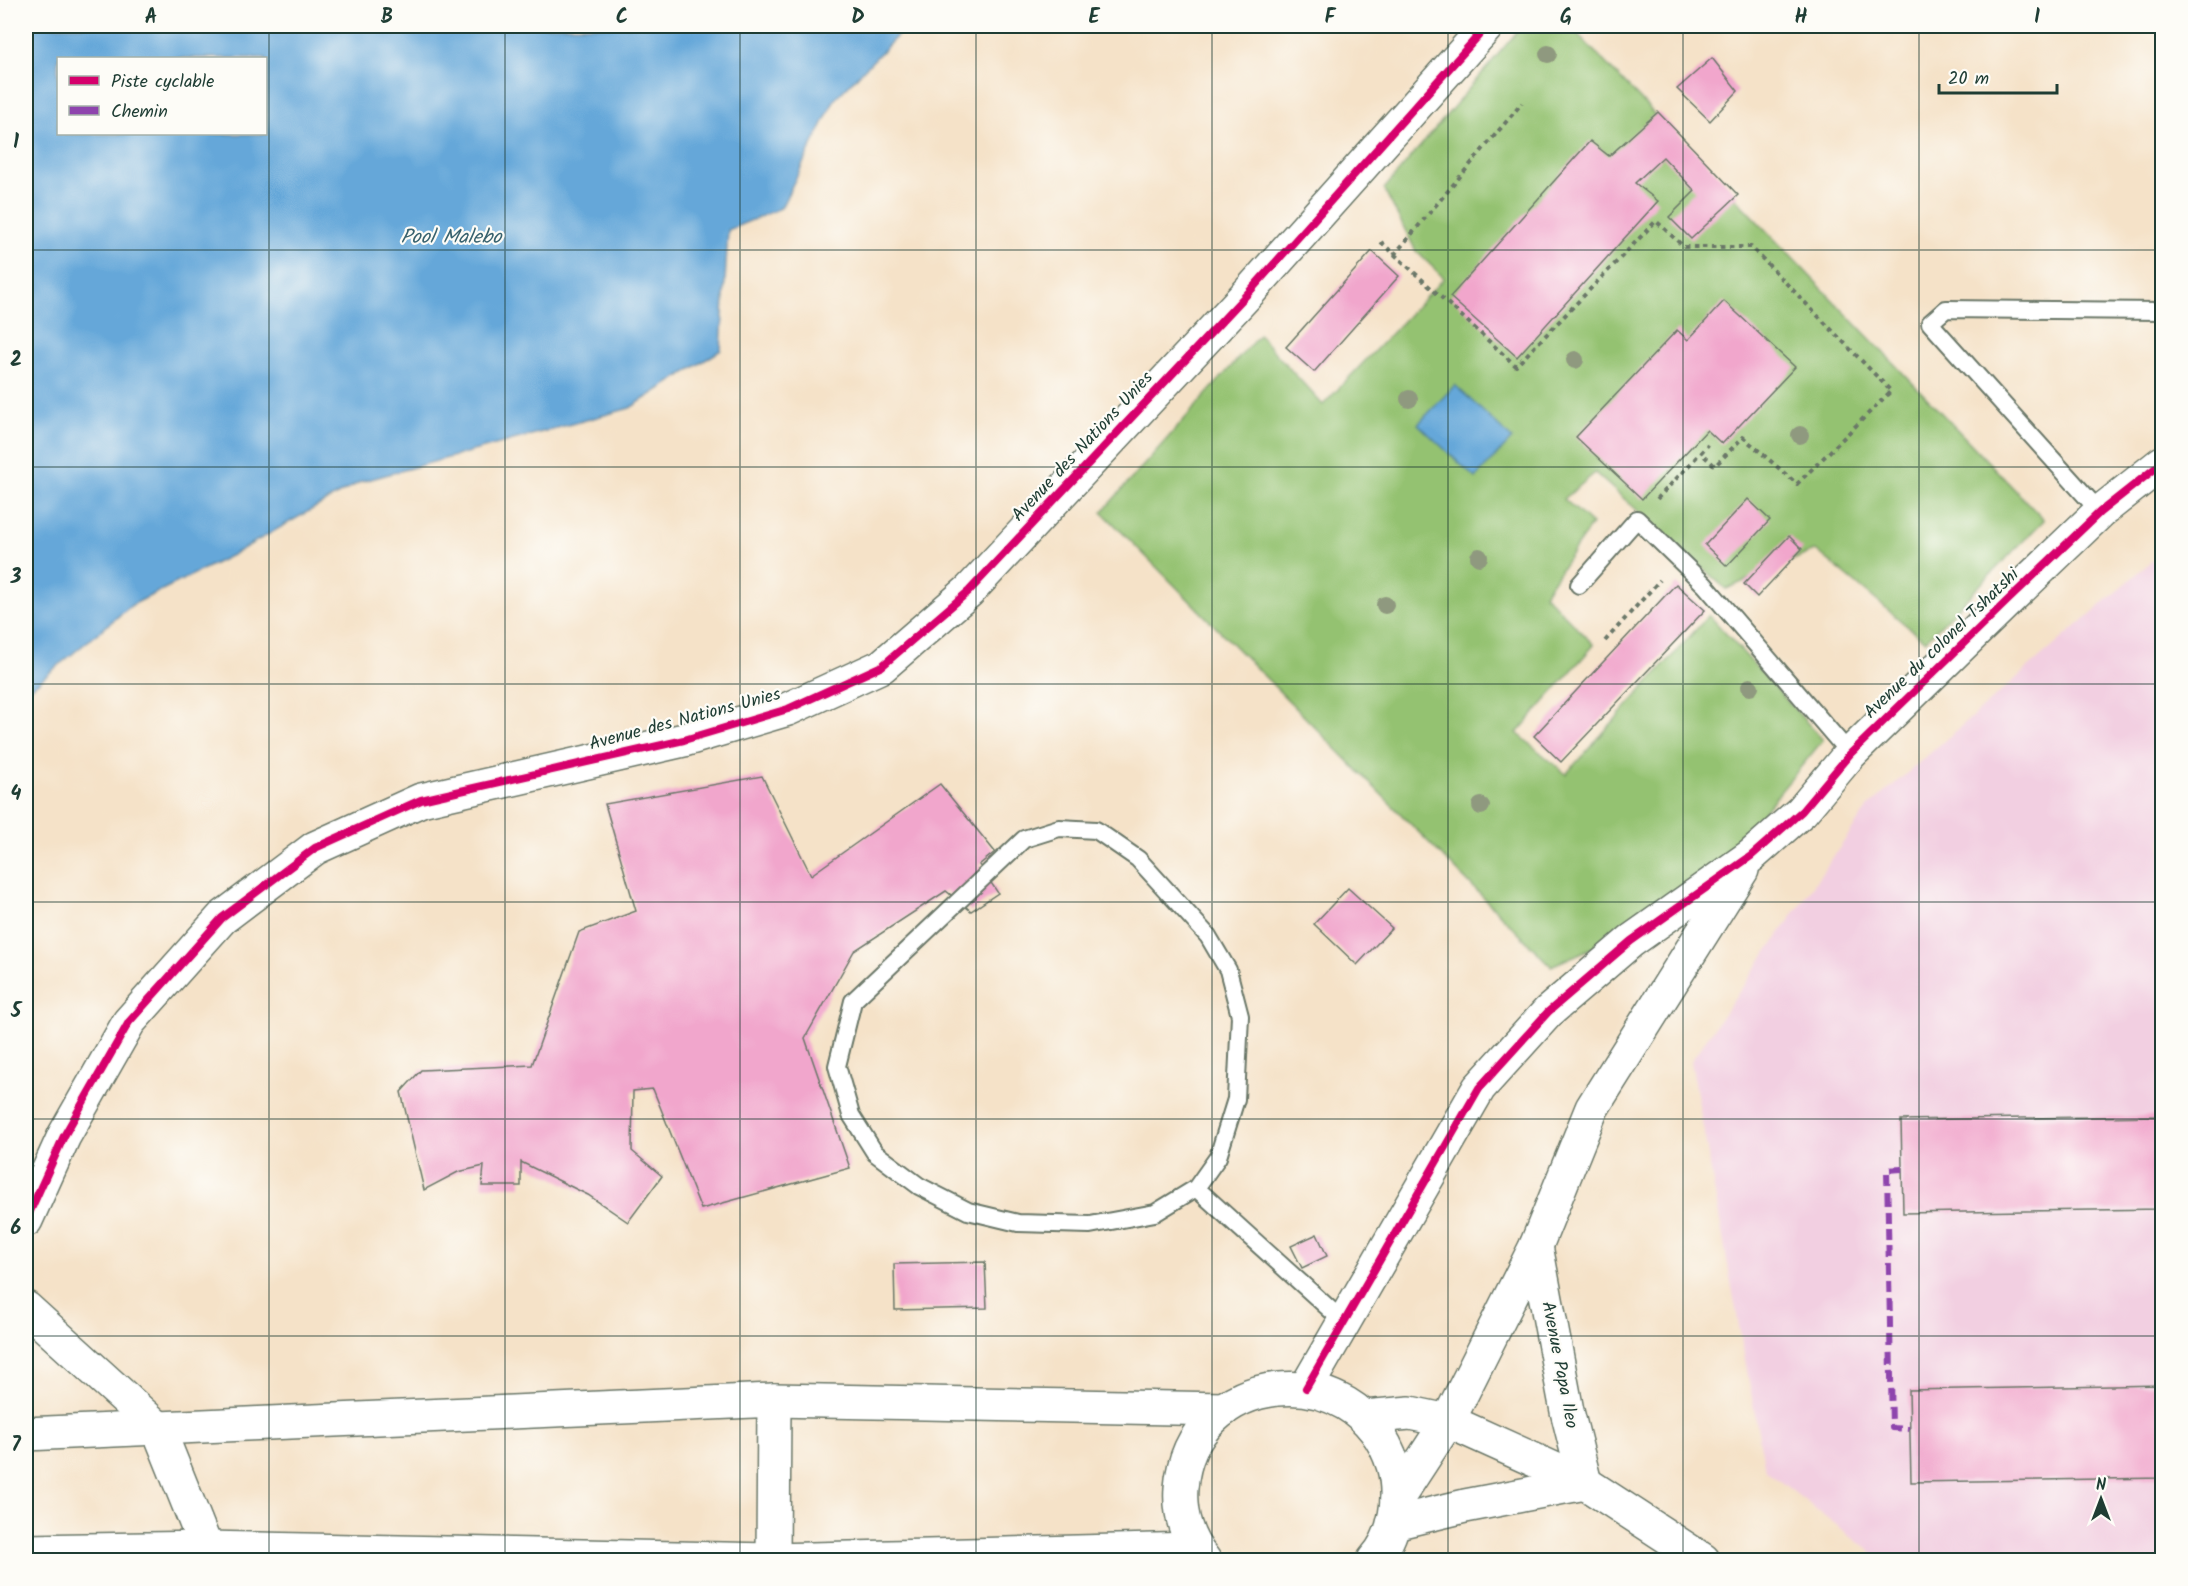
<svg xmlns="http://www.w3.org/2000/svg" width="2188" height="1586" font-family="Kalam,sans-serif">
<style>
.built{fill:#f2cfe1}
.green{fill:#94c271;stroke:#5a8052;stroke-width:1.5}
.water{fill:#65a7d9;stroke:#427286;stroke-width:1.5;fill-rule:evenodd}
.building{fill:#f1a6cc}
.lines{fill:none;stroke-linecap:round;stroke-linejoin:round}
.service-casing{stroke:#6a7768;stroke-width:20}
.minor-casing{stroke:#6a7768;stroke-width:36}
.path{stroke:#6a7768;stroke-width:4;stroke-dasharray:4.5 4.5;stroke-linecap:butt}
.service{stroke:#fff;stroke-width:16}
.minor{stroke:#fff;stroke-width:33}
.quiet{stroke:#8e44ad;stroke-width:6;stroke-dasharray:12 6;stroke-linecap:butt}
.cycleway-casing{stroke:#fdfcf7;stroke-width:11}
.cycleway{stroke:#d6006c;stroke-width:8}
.tree{fill:#8f997f}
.grid{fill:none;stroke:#1f3d34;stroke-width:1.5;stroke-opacity:0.55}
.labels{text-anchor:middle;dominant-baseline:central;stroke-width:4.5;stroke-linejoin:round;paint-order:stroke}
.street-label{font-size:18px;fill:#1f3d34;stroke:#fdfcf7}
.water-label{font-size:20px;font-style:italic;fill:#38626e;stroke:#fdfcf7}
.neatline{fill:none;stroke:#1f3d34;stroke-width:2}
.grid-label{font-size:20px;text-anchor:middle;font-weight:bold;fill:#1f3d34}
</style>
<rect width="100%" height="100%" fill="#fdfcf7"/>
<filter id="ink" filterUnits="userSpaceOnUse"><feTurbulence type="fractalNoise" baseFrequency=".0167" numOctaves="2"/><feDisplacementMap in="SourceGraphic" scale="12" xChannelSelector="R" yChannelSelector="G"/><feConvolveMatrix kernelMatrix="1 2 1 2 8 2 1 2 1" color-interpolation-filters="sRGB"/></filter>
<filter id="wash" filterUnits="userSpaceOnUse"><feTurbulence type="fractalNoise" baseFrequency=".008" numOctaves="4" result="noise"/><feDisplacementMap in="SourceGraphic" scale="24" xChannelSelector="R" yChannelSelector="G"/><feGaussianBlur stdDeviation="1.35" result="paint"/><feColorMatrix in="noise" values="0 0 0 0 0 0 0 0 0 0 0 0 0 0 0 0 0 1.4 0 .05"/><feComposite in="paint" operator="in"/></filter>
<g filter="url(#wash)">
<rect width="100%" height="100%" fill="#f5e2c8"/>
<path class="built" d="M 2162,552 L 2162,1560 L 1882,1560 L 1765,1470 L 1691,1061 L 1868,807 Z"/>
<path class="green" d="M 1522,26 L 1570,26 L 2044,520 L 1925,641 L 1816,550 L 1726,589 L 1595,473 L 1564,499 L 1592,524 L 1544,594 L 1594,645 L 1517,733 L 1566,774 L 1709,615 L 1823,740 L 1738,843 L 1660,918 L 1551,966 L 1102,512 L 1259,335 L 1323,405 L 1444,278 L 1416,251 L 1384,189 Z"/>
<g class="water">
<path d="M 26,26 L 907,26 L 835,99 L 781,208 L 728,230 L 721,350 L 630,408 L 360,482 L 232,555 L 132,605 L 26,692 ZM 58,58 L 266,58 L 266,134 L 58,134 Z"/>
<path d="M 1455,385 L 1512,439 L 1475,478 L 1418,424 Z"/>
</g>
<g id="blocks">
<g class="building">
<path d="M 1712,58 L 1738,91 L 1710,121 L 1677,89 Z"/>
<path d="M 1658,112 L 1738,195 L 1691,239 L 1669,217 L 1695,191 L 1663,157 L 1635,183 L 1658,201 L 1517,357 L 1450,297 L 1590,141 L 1609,156 Z"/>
<path d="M 1372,251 L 1399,276 L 1314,372 L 1286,347 Z"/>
<path d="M 1724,301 L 1795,367 L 1722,444 L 1707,430 L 1642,499 L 1576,437 L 1677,330 L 1688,340 Z"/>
<path d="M 1748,499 L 1770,520 L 1727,566 L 1705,545 Z"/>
<path d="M 1789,536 L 1802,549 L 1757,597 L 1744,584 Z"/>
<path d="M 1676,584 L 1705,610 L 1561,762 L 1534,736 Z"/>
<path d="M 762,776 L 811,875 L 940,784 L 995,852 L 979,865 L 998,893 L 971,911 L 946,891 L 854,951 L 805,1038 L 850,1168 L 701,1209 L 653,1089 L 633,1091 L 632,1151 L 662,1176 L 628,1222 L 588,1195 L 521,1162 L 521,1186 L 482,1186 L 484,1166 L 458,1172 L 424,1190 L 401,1092 L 421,1070 L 532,1065 L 579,932 L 636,911 L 605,804 Z"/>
<path d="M 1348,888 L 1392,928 L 1357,965 L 1314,924 Z"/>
<path d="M 2162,1116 L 2162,1209 L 1903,1213 L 1901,1120 Z"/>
<path d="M 1317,1234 L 1327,1256 L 1302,1268 L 1291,1246 Z"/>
<path d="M 985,1262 L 987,1308 L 895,1310 L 894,1264 Z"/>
<path d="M 2162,1385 L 2162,1478 L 1911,1482 L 1909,1390 Z"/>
</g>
</g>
</g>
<g filter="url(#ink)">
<use href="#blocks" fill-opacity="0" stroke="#6a7768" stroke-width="1.5"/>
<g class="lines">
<g class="service-casing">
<g id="service">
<path d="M 2100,512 L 1930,323 L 1946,309 L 2162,311"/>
<path d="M 1579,585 L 1637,519 L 1705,585 L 1850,754"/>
<path d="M 1196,1188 L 1218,1157 L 1236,1099 L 1240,1016 L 1228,970 L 1208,936 L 1138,859 L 1096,830 L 1059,828 L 1024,839 L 853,1001 L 837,1066 L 851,1115 L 875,1153 L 919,1186 L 968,1211 L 1018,1223 L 1090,1225 L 1155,1213 L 1196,1188 L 1344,1322"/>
</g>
</g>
<g class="minor-casing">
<g id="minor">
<path d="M 26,1220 L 64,1136 L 129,1022 L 222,918 L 315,848 L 421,800 L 684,740 L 788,709 L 882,666 L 969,591 L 1250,291 L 1487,26"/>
<path d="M 1536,1246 L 1567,1411 L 1585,1483"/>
<path d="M 26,1308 L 158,1428 L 211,1560"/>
<path d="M 1306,1388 L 1479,1088 L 1548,1012 L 1631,941 L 1751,856 L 1802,811 L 1850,754 L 2006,602 L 2100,512 L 2162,463"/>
<path d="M 1364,1417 L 1410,1413 L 1448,1421 L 1585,1483 L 1703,1560"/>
<path d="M 26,1434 L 774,1400 L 1224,1409"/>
<path d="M 1397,1499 L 1448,1421 L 1536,1246 L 1592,1108 L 1742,870"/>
<path d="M 1394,1523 L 1465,1506 L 1585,1483"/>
<path d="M 26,1551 L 207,1548 L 773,1560 L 1194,1549"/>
<path d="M 773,1560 L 774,1400"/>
<path d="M 1204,1560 C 1187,1540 1179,1514 1181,1488 C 1190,1369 1357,1351 1393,1465 C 1402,1496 1396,1536 1374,1560"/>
</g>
</g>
<g class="path">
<path d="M 1381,242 L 1516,366 L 1656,221 L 1684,247 L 1751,247 L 1891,391 L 1797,484 L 1743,437 L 1715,466 L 1701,453"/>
<path d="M 1394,255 L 1522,103"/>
<path d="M 1657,499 L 1708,445"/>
<path d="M 1605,641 L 1660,580"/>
</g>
<use href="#service" class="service"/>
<use href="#minor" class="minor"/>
<path class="quiet" d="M 1902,1169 L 1887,1170 L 1892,1428 L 1909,1429"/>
<g class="cycleway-casing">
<g id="cycleway">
<path d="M 26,1220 L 64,1136 L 129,1022 L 222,918 L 315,848 L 421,800 L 684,740 L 788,709 L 882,666 L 969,591 L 1250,291 L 1487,26"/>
<path d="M 1306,1388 L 1479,1088 L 1548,1012 L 1631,941 L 1751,856 L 1802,811 L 1850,754 L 2006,602 L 2100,512 L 2162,463"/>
</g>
</g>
<use href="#cycleway" class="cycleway"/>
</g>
<g class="tree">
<circle cx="1548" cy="54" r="9"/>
<circle cx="1575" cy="360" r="9"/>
<circle cx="1409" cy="399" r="9"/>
<circle cx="1800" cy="435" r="9"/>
<circle cx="1479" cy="557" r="9"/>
<circle cx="1385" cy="605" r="9"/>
<circle cx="1750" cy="687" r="9"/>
<circle cx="1481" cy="806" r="9"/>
</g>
</g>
<path class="grid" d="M 269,26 L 269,1560M 505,26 L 505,1560M 740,26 L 740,1560M 976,26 L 976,1560M 1212,26 L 1212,1560M 1448,26 L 1448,1560M 1683,26 L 1683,1560M 1919,26 L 1919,1560M 26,250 L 2162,250M 26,467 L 2162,467M 26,684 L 2162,684M 26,902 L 2162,902M 26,1119 L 2162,1119M 26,1336 L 2162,1336"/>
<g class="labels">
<g class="street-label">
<text transform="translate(1083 447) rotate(-47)">Avenue des Nations Unies</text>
<text transform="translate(1942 644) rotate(-44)">Avenue du colonel Tshatshi</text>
<text transform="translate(685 720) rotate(-15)">Avenue des Nations Unies</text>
<text transform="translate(1559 1365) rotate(79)">Avenue Papa Ileo</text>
</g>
<g class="water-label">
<text x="451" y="238">Pool Malebo</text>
</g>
</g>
<rect width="2188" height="1586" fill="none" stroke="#fdfcf7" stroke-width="66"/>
<rect x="57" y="57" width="210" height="78" fill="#fdfcf7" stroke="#a4b0a9" stroke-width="1.5"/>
<rect x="69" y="76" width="30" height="9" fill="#d6006c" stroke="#a4b0a9" stroke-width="1.5"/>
<text x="111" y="87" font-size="18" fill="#1f3d34">Piste cyclable</text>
<rect x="69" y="106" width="30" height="9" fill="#8e44ad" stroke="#a4b0a9" stroke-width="1.5"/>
<text x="111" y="117" font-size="18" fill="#1f3d34">Chemin</text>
<g transform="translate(2101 1499)" stroke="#fdfcf7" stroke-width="4.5" paint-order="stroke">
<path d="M0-4.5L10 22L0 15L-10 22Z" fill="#1f3d34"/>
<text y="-9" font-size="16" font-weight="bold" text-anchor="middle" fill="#1f3d34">N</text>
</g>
<path d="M1939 84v9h118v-9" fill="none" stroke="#1f3d34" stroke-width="3"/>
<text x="1948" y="84" font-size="18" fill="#1f3d34" stroke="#fdfcf7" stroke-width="4.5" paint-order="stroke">20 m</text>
<rect x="33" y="33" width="2122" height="1520" class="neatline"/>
<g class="grid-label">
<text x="151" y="23">A</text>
<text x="387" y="23">B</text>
<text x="622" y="23">C</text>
<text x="858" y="23">D</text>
<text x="1094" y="23">E</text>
<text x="1330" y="23">F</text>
<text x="1566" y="23">G</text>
<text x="1801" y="23">H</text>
<text x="2037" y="23">I</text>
<text x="16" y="148">1</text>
<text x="16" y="366">2</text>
<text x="16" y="583">3</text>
<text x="16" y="800">4</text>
<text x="16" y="1017">5</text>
<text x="16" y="1234">6</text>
<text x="16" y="1451">7</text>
</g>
</svg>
